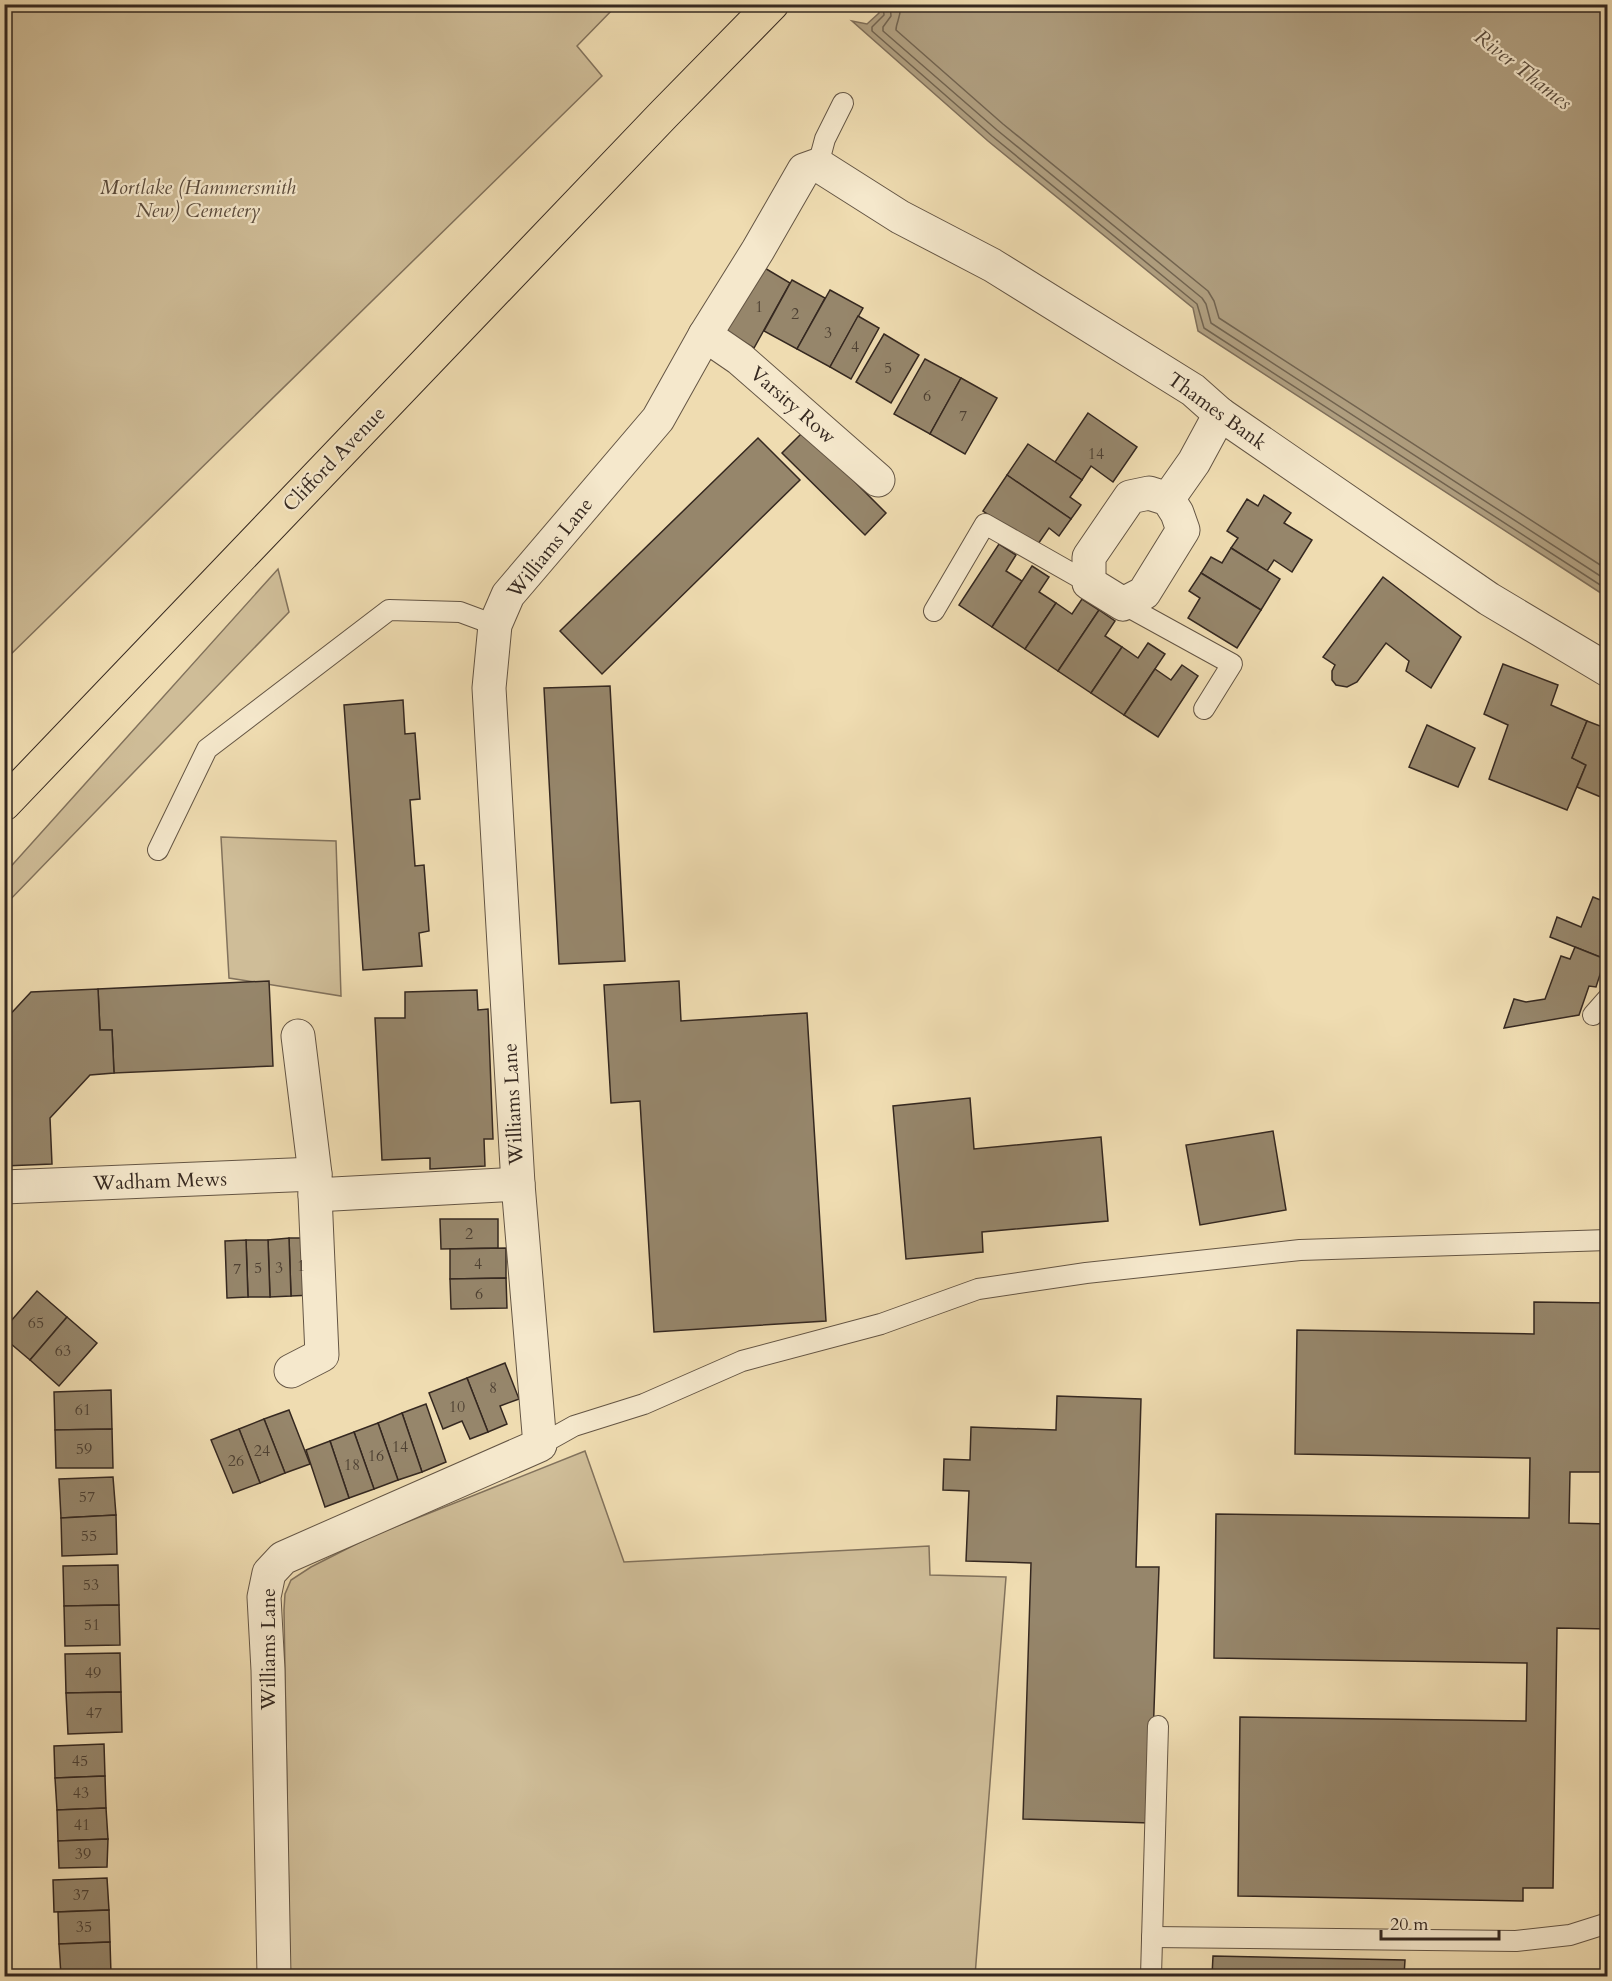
<svg xmlns="http://www.w3.org/2000/svg" width="1612" height="1981" font-family="Cardo,serif">
<style>
.green{fill:#cfbd98;stroke:#82725c;stroke-width:1.5}
.water{fill:#b09f80;stroke:#7f6f5a;stroke-width:1.5}
.lines{fill:none;stroke-linecap:round;stroke-linejoin:round}
.shore{stroke:#726450;stroke-width:1.5}
.building{fill:#96866b;stroke:#352820;stroke-width:1.5}
.service-casing{stroke:#645544;stroke-width:22}
.minor-casing{stroke:#645544;stroke-width:35}
.trunk-casing{stroke:#352820;stroke-width:35}
.service{stroke:#f5e8cc;stroke-width:20}
.minor{stroke:#f5e8cc;stroke-width:33}
.trunk{stroke:#efdcb1;stroke-width:33}
.labels{text-anchor:middle;dominant-baseline:central;stroke-width:4.5;stroke-linejoin:round;paint-order:stroke}
.number-label{font-size:16px;fill:#4d4033}
.park-label{font-size:20px;font-style:italic;fill:#5c4d3e;stroke:#f5e8cc}
.street-label{font-size:20px;fill:#352820;stroke:#f5e8cc}
.water-label{font-size:21px;font-style:italic;fill:#5a4c3d;stroke:#f5e8cc}
</style>
<rect width="100%" height="100%" fill="#efdcb1"/>
<filter id="stains"><feTurbulence type="fractalNoise" baseFrequency=".00333" numOctaves="4"/><feColorMatrix values="0 0 0 0 .2 0 0 0 0 .09 0 0 0 0 .02 0 0 0 .5 -.17"/></filter>
<radialGradient id="worn" r=".72"><stop offset=".6" stop-color="#630" stop-opacity="0"/><stop offset="1" stop-color="#630" stop-opacity=".3"/></radialGradient>
<g class="green">
<path d="M 5,4 L 617,5 L 577,46 L 602,76 L 5,660 Z"/>
<path d="M 278,569 L 289,612 L 5,905 L 5,873 Z"/>
<path d="M 221,837 L 336,841 L 341,996 L 229,978 Z"/>
<path d="M 585,1451 L 624,1562 L 929,1546 L 930,1575 L 1006,1577 L 975,1976 L 290,1976 L 284,1610 L 285,1594 L 291,1580 L 311,1567 L 372,1536 Z"/>
</g>
<path class="water" d="M 877,4 L 1607,5 L 1607,597 L 1198,331 L 1193,308 L 988,141 L 852,21 L 867,24 L 879,13 Z"/>
<g class="lines">
<g class="shore">
<path d="M 883,4 L 884,15 L 872,27 L 872,31 L 992,136 L 1197,304 L 1204,328 L 1608,590"/>
<path d="M 890,4 L 891,16 L 883,27 L 883,31 L 997,130 L 1202,298 L 1206,304 L 1211,323 L 1608,581"/>
<path d="M 900,4 C 902,16 896,22 896,30 L 1003,124 L 1208,291 L 1214,301 L 1219,318 L 1608,570"/>
</g>
</g>
<g class="building">
<path d="M 763,267 L 790,283 L 754,348 L 726,332 Z"/>
<path d="M 792,280 L 825,298 L 797,349 L 764,331 Z"/>
<path d="M 830,290 L 863,308 L 830,367 L 797,349 Z"/>
<path d="M 858,316 L 879,328 L 851,379 L 830,367 Z"/>
<path d="M 884,334 L 919,355 L 891,403 L 856,382 Z"/>
<path d="M 925,359 L 961,378 L 930,434 L 894,414 Z"/>
<path d="M 961,378 L 997,398 L 965,454 L 930,434 Z"/>
<path d="M 1088,413 L 1137,447 L 1113,482 L 1091,466 L 1082,480 L 1055,462 Z"/>
<path d="M 804,431 L 886,513 L 865,535 L 782,453 Z"/>
<path d="M 758,438 L 800,480 L 602,674 L 560,631 Z"/>
<path d="M 1028,444 L 1082,480 L 1070,497 L 1081,505 L 1071,519 L 1007,475 Z"/>
<path d="M 1007,475 L 1071,519 L 1059,536 L 1049,528 L 1036,547 L 983,511 Z"/>
<path d="M 1264,495 L 1291,513 L 1284,523 L 1312,540 L 1292,572 L 1274,560 L 1267,571 L 1231,548 L 1238,538 L 1227,531 L 1247,499 L 1258,506 Z"/>
<path d="M 999,544 L 1016,555 L 1006,571 L 1022,581 L 992,627 L 959,605 Z"/>
<path d="M 1231,548 L 1280,579 L 1261,610 L 1201,573 L 1211,557 L 1222,563 Z"/>
<path d="M 1032,566 L 1049,577 L 1039,592 L 1056,603 L 1025,649 L 992,627 Z"/>
<path d="M 1201,573 L 1261,610 L 1237,648 L 1188,618 L 1200,598 L 1189,591 Z"/>
<path d="M 1383,577 L 1461,637 L 1431,688 L 1406,671 L 1409,661 L 1386,643 L 1357,682 L 1347,687 L 1336,685 L 1332,680 L 1332,671 L 1335,665 L 1323,657 Z"/>
<path d="M 1082,599 L 1099,610 L 1058,671 L 1025,649 L 1056,603 L 1072,614 Z"/>
<path d="M 1099,610 L 1115,621 L 1105,636 L 1122,647 L 1091,693 L 1058,671 Z"/>
<path d="M 1148,643 L 1165,654 L 1124,715 L 1091,693 L 1122,647 L 1138,658 Z"/>
<path d="M 1503,664 L 1558,685 L 1551,705 L 1587,721 L 1572,758 L 1586,765 L 1567,810 L 1489,779 L 1508,725 L 1484,714 Z"/>
<path d="M 1182,665 L 1198,676 L 1158,737 L 1124,715 L 1155,669 L 1171,680 Z"/>
<path d="M 610,686 L 625,961 L 559,964 L 544,688 Z"/>
<path d="M 403,700 L 405,734 L 415,733 L 420,799 L 410,800 L 415,866 L 424,865 L 429,931 L 419,933 L 422,966 L 363,970 L 344,705 Z"/>
<path d="M 1587,721 L 1608,729 L 1608,800 L 1577,787 L 1586,765 L 1572,758 Z"/>
<path d="M 1427,725 L 1475,748 L 1458,787 L 1409,767 Z"/>
<path d="M 1593,897 L 1608,903 L 1608,966 L 1604,964 L 1605,959 L 1550,937 L 1557,917 L 1581,927 Z"/>
<path d="M 1575,947 L 1605,959 L 1596,987 L 1589,986 L 1579,1015 L 1504,1028 L 1514,999 L 1526,1002 L 1545,999 L 1561,956 L 1570,959 Z"/>
<path d="M 269,981 L 273,1066 L 114,1073 L 112,1030 L 100,1030 L 98,989 Z"/>
<path d="M 679,981 L 681,1021 L 807,1013 L 826,1321 L 654,1332 L 640,1101 L 611,1103 L 604,985 Z"/>
<path d="M 98,989 L 100,1030 L 112,1030 L 114,1073 L 90,1075 L 50,1118 L 52,1164 L 4,1166 L 4,1021 L 31,992 Z"/>
<path d="M 477,990 L 478,1010 L 488,1009 L 493,1139 L 484,1139 L 485,1166 L 430,1169 L 430,1158 L 382,1160 L 375,1018 L 405,1018 L 405,992 Z"/>
<path d="M 970,1098 L 974,1149 L 1101,1137 L 1108,1221 L 982,1232 L 983,1252 L 906,1259 L 893,1106 Z"/>
<path d="M 1273,1131 L 1286,1210 L 1200,1225 L 1186,1145 Z"/>
<path d="M 440,1219 L 498,1219 L 498,1248 L 441,1249 Z"/>
<path d="M 289,1238 L 311,1238 L 313,1295 L 291,1296 Z"/>
<path d="M 289,1238 L 291,1296 L 270,1297 L 268,1240 Z"/>
<path d="M 246,1240 L 268,1240 L 270,1297 L 248,1297 Z"/>
<path d="M 246,1240 L 248,1297 L 227,1298 L 225,1241 Z"/>
<path d="M 506,1248 L 506,1278 L 450,1279 L 450,1249 Z"/>
<path d="M 506,1278 L 507,1308 L 451,1309 L 450,1279 Z"/>
<path d="M 37,1291 L 67,1317 L 30,1360 L 4,1338 L 4,1329 Z"/>
<path d="M 1534,1302 L 1608,1303 L 1608,1472 L 1570,1472 L 1569,1523 L 1608,1524 L 1608,1629 L 1557,1628 L 1553,1888 L 1523,1888 L 1523,1901 L 1238,1896 L 1240,1717 L 1526,1721 L 1527,1663 L 1214,1658 L 1216,1514 L 1529,1518 L 1530,1458 L 1295,1454 L 1297,1330 L 1534,1334 Z"/>
<path d="M 67,1317 L 97,1343 L 59,1386 L 30,1360 Z"/>
<path d="M 505,1363 L 519,1399 L 500,1406 L 507,1424 L 488,1432 L 467,1378 Z"/>
<path d="M 467,1378 L 488,1432 L 470,1439 L 462,1421 L 443,1429 L 429,1393 Z"/>
<path d="M 111,1390 L 112,1429 L 55,1430 L 54,1392 Z"/>
<path d="M 1057,1396 L 1141,1399 L 1136,1567 L 1159,1567 L 1150,1823 L 1023,1819 L 1031,1563 L 966,1561 L 969,1491 L 943,1490 L 944,1459 L 970,1460 L 971,1427 L 1056,1430 Z"/>
<path d="M 426,1404 L 446,1462 L 422,1472 L 402,1413 Z"/>
<path d="M 289,1410 L 310,1464 L 285,1473 L 264,1419 Z"/>
<path d="M 402,1413 L 422,1472 L 398,1480 L 378,1423 Z"/>
<path d="M 264,1419 L 285,1473 L 260,1483 L 239,1429 Z"/>
<path d="M 378,1423 L 398,1480 L 374,1489 L 354,1432 Z"/>
<path d="M 112,1429 L 113,1468 L 56,1468 L 55,1430 Z"/>
<path d="M 239,1429 L 260,1483 L 233,1493 L 211,1440 Z"/>
<path d="M 354,1432 L 374,1489 L 349,1498 L 330,1441 Z"/>
<path d="M 330,1441 L 349,1498 L 325,1507 L 306,1450 Z"/>
<path d="M 113,1477 L 116,1515 L 61,1518 L 59,1479 Z"/>
<path d="M 116,1515 L 117,1554 L 62,1556 L 61,1518 Z"/>
<path d="M 118,1565 L 119,1605 L 64,1606 L 63,1566 Z"/>
<path d="M 119,1605 L 120,1645 L 65,1646 L 64,1606 Z"/>
<path d="M 120,1653 L 121,1692 L 66,1693 L 65,1654 Z"/>
<path d="M 121,1692 L 122,1732 L 68,1734 L 66,1693 Z"/>
<path d="M 104,1744 L 105,1776 L 55,1778 L 54,1746 Z"/>
<path d="M 105,1776 L 106,1808 L 57,1810 L 55,1778 Z"/>
<path d="M 106,1808 L 108,1839 L 58,1841 L 57,1810 Z"/>
<path d="M 108,1839 L 107,1867 L 59,1868 L 58,1841 Z"/>
<path d="M 107,1878 L 109,1910 L 54,1912 L 53,1880 Z"/>
<path d="M 109,1910 L 110,1942 L 59,1944 L 58,1912 Z"/>
<path d="M 110,1942 L 111,1974 L 61,1976 L 59,1944 Z"/>
<path d="M 1213,1956 L 1405,1960 L 1404,1976 L 1212,1976 Z"/>
<path d="M 111,1974 L 112,1976 L 57,1976 L 61,1976 Z"/>
</g>
<g class="lines">
<g class="service-casing">
<g id="service">
<path d="M 818,165 L 825,139 L 843,103"/>
<path d="M 1123,604 L 1232,664 L 1204,709"/>
<path d="M 934,611 L 985,524 L 1089,583"/>
<path d="M 158,850 L 207,749 L 389,610 L 460,612 L 495,625"/>
<path d="M 1593,1015 L 1608,998"/>
<path d="M 540,1445 L 574,1426 L 644,1404 L 742,1361 L 881,1324 L 978,1289 L 1086,1273 L 1300,1250 L 1608,1240"/>
<path d="M 1152,1937 L 1516,1941 L 1570,1935 L 1608,1923"/>
<path d="M 1151,1976 L 1158,1726"/>
</g>
</g>
<g class="minor-casing">
<g id="minor">
<path d="M 705,335 L 740,359 L 878,480"/>
<path d="M 1168,499 L 1177,513 L 1183,530 L 1144,593 L 1123,604 L 1089,583 L 1089,557 L 1130,497 L 1149,493 L 1168,499 L 1194,462 L 1220,414"/>
<path d="M 298,1036 L 315,1174"/>
<path d="M 4,1187 L 315,1174 L 315,1195 L 518,1184"/>
<path d="M 291,1371 L 322,1355 L 315,1195"/>
<path d="M 274,1976 L 268,1670 L 264,1597 L 269,1573 L 283,1558 L 540,1445 L 518,1184 L 489,688 L 495,625 L 508,595 L 658,419 L 705,335 L 758,250 L 804,170 L 818,165 L 900,217 L 992,265 L 1193,390 L 1220,414 L 1489,599 L 1608,670"/>
</g>
</g>
<g class="trunk-casing">
<path id="trunk" d="M 4,804 L 664,114 L 772,4"/>
</g>
<use href="#service" class="service"/>
<use href="#minor" class="minor"/>
<use href="#trunk" class="trunk"/>
</g>
<g class="labels">
<g class="number-label">
<text x="759" y="307">1</text>
<text x="795" y="314">2</text>
<text x="828" y="333">3</text>
<text x="855" y="347">4</text>
<text x="888" y="368">5</text>
<text x="927" y="396">6</text>
<text x="963" y="416">7</text>
<text x="1096" y="454">14</text>
<text x="469" y="1234">2</text>
<text x="478" y="1264">4</text>
<text x="301" y="1266">1</text>
<text x="258" y="1268">5</text>
<text x="279" y="1268">3</text>
<text x="237" y="1269">7</text>
<text x="479" y="1294">6</text>
<text x="36" y="1323">65</text>
<text x="63" y="1351">63</text>
<text x="493" y="1388">8</text>
<text x="457" y="1407">10</text>
<text x="83" y="1410">61</text>
<text x="400" y="1447">14</text>
<text x="84" y="1449">59</text>
<text x="262" y="1451">24</text>
<text x="376" y="1456">16</text>
<text x="236" y="1461">26</text>
<text x="352" y="1465">18</text>
<text x="87" y="1497">57</text>
<text x="89" y="1536">55</text>
<text x="91" y="1585">53</text>
<text x="92" y="1625">51</text>
<text x="93" y="1673">49</text>
<text x="94" y="1713">47</text>
<text x="80" y="1761">45</text>
<text x="81" y="1793">43</text>
<text x="82" y="1825">41</text>
<text x="83" y="1854">39</text>
<text x="81" y="1895">37</text>
<text x="84" y="1927">35</text>
</g>
<g class="park-label">
<text x="198" y="187">Mortlake (Hammersmith<tspan x="198" dy="23">New) Cemetery</tspan></text>
</g>
<g class="street-label">
<text transform="translate(793 405) rotate(41)">Varsity Row</text>
<text transform="translate(1217 411) rotate(36)">Thames Bank</text>
<text transform="translate(334 459) rotate(-46)">Clifford Avenue</text>
<text transform="translate(550 548) rotate(-51)">Williams Lane</text>
<text transform="translate(513 1104) rotate(-93)">Williams Lane</text>
<text transform="translate(160 1181) rotate(-2)">Wadham Mews</text>
<text transform="translate(268 1649) rotate(-90)">Williams Lane</text>
</g>
<g class="water-label">
<text transform="translate(1523 70) rotate(38)">River Thames</text>
</g>
</g>
<rect width="1612" height="1981" fill="none" stroke="#efdcb1" stroke-width="24"/>
<rect x="6" y="6" width="1600" height="1969" fill="none" stroke="#352820" stroke-width="3"/>
<rect x="12" y="12" width="1588" height="1957" fill="none" stroke="#352820" stroke-width="1.5"/>
<path d="M1381 1930v9h118v-9" fill="none" stroke="#352820" stroke-width="3"/>
<text x="1390" y="1930" font-size="18" fill="#352820" stroke="#f5e8cc" stroke-width="4.5" paint-order="stroke">20 m</text>
<rect width="100%" height="100%" filter="url(#stains)"/>
<rect width="100%" height="100%" fill="url(#worn)"/>
</svg>
